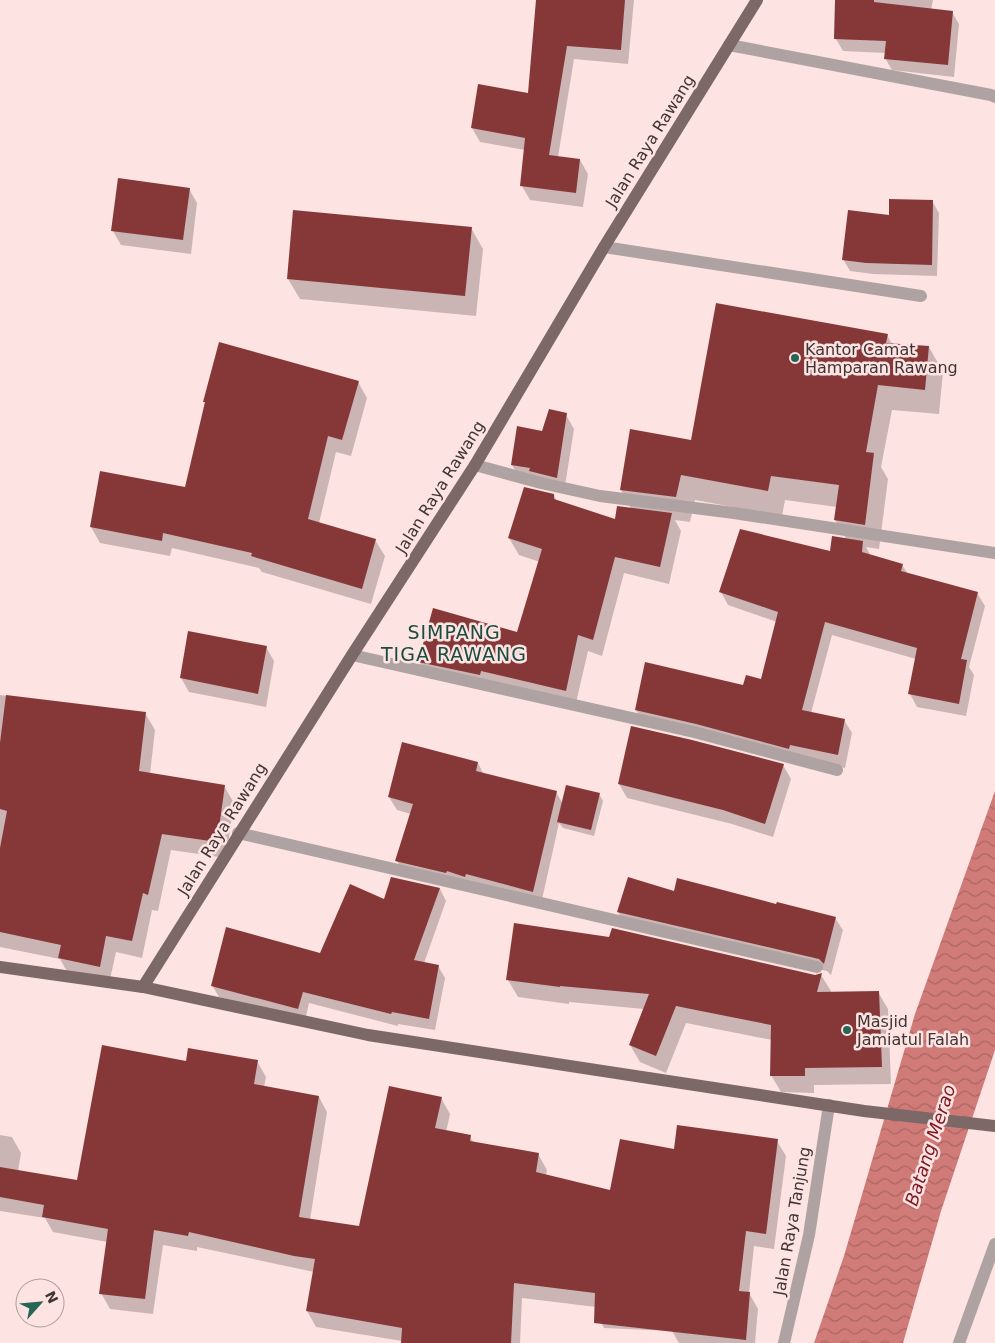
<svg xmlns="http://www.w3.org/2000/svg" width="995" height="1343" font-family="'DejaVu Sans',sans-serif">
<style>
.water{fill:url(#water-waves)}
.shadow{fill:#0003}
.building{fill:#863838}
.lines{fill:none;stroke-linecap:round;stroke-linejoin:round}
.minor{stroke:#aea3a2;stroke-width:12}
.major{stroke:#7c6867;stroke-width:12}
.poi-dot{fill:#256654;stroke:#fde3e1;stroke-width:2}
.labels{text-anchor:middle;dominant-baseline:central;stroke-width:5;stroke-linejoin:round;paint-order:stroke}
.street-label{font-size:16px;fill:#3f3534;stroke:#fde3e1}
.poi-label{font-size:16px;fill:#3f3534;stroke:#fde3e1;text-anchor:start}
.water-label{font-size:18px;font-style:italic;fill:#7f1720;stroke:#fde3e1}
.quarter-label{font-size:19px;letter-spacing:1px;fill:#1a4d40;stroke:#fde3e1}
</style>
<defs>
<pattern id="water-waves" width="16" height="10" patternUnits="userSpaceOnUse" patternTransform="scale(1.25)"><rect width="16" height="10" fill="#d07b78"/><path d="M0 5q4-4 8 0t8 0" fill="none" stroke="#aa6663"/></pattern>
</defs>
<rect width="100%" height="100%" fill="#fde3e1"/>
<path class="water" d="M 995,791 L 995,1050 L 941,1211 L 903,1343 L 814,1343 L 844,1256 L 915,1014 Z"/>
<g class="shadow">
<path d="M 537,0 L 634,0 L 628,64 L 574,59 L 558,157 L 580,160 L 588,174 L 583,207 L 530,200 L 522,186 L 525,150 L 480,142 L 472,128 L 479,86 L 529,95 Z"/>
<path d="M 837,0 L 933,0 L 931,10 L 952,12 L 959,24 L 954,77 L 892,70 L 885,58 L 886,53 L 843,51 L 836,39 Z"/>
<path d="M 189,189 L 197,203 L 191,254 L 121,245 L 113,231 Z"/>
<path d="M 932,201 L 939,213 L 937,276 L 873,274 L 850,271 L 843,259 L 890,217 Z"/>
<path d="M 471,228 L 483,249 L 476,316 L 300,299 L 288,279 Z"/>
<path d="M 887,335 L 892,344 L 929,347 L 943,372 L 939,414 L 892,410 L 881,467 L 888,479 L 879,549 L 866,547 L 871,556 L 902,565 L 908,574 L 977,593 L 985,606 L 969,667 L 974,675 L 966,716 L 917,707 L 910,694 L 916,659 L 832,635 L 811,713 L 844,720 L 852,733 L 845,768 L 644,723 L 636,710 L 744,687 L 762,681 L 777,622 L 728,605 L 721,592 L 831,553 L 847,540 L 835,520 L 837,507 L 785,500 L 782,516 L 695,500 L 690,522 L 675,520 L 681,531 L 669,584 L 624,573 L 602,656 L 588,651 L 575,707 L 429,678 L 419,661 L 517,633 L 540,562 L 519,555 L 509,538 L 554,495 L 557,502 L 616,520 L 632,510 L 621,490 L 692,442 Z"/>
<path d="M 358,382 L 367,398 L 351,456 L 336,452 L 319,523 L 375,540 L 385,556 L 371,604 L 262,572 L 259,568 L 172,548 L 170,556 L 100,543 L 91,527 L 186,488 L 206,404 L 204,402 Z"/>
<path d="M 566,415 L 574,429 L 564,492 L 520,479 L 512,465 Z"/>
<path d="M 266,647 L 274,661 L 266,707 L 189,692 L 181,678 Z"/>
<path d="M 0,695 L 145,713 L 155,730 L 150,774 L 224,786 L 234,803 L 226,858 L 171,850 L 158,911 L 152,910 L 142,958 L 116,952 L 109,984 L 69,975 L 60,959 L 0,947 Z"/>
<path d="M 478,763 L 484,775 L 556,792 L 563,804 L 599,794 L 603,801 L 594,836 L 563,828 L 559,823 L 541,904 L 404,874 L 397,861 L 411,814 L 397,810 L 389,797 Z"/>
<path d="M 783,765 L 791,779 L 773,837 L 732,824 L 627,798 L 619,784 Z"/>
<path d="M 391,878 L 440,889 L 446,901 L 424,963 L 438,966 L 445,978 L 435,1030 L 398,1024 L 398,1026 L 309,1003 L 305,1021 L 219,997 L 212,985 L 321,955 L 385,900 Z"/>
<path d="M 675,893 L 777,906 L 835,918 L 843,930 L 831,975 L 827,971 L 625,925 L 618,912 Z"/>
<path d="M 821,975 L 831,991 L 831,993 L 878,992 L 888,1009 L 891,1084 L 814,1085 L 814,1093 L 781,1092 L 771,1075 L 772,1040 L 686,1023 L 666,1073 L 640,1062 L 630,1045 L 644,1009 L 569,1002 L 569,1004 L 518,997 L 508,980 L 815,976 Z"/>
<path d="M 257,1061 L 266,1077 L 264,1087 L 319,1097 L 327,1112 L 310,1220 L 360,1228 L 441,1098 L 450,1114 L 446,1132 L 470,1137 L 474,1143 L 538,1154 L 547,1170 L 546,1176 L 611,1192 L 675,1151 L 777,1141 L 786,1156 L 774,1249 L 754,1246 L 749,1293 L 758,1309 L 755,1343 L 679,1343 L 672,1331 L 604,1328 L 596,1313 L 596,1307 L 522,1298 L 520,1343 L 402,1343 L 402,1341 L 316,1327 L 307,1311 L 314,1272 L 197,1247 L 197,1251 L 163,1245 L 153,1314 L 110,1309 L 101,1293 L 107,1242 L 53,1232 L 45,1218 L 0,1211 L 0,1135 L 12,1137 L 21,1153 L 18,1171 L 78,1182 L 187,1062 Z"/>
</g>
<g class="building">
<path d="M 536,0 L 625,0 L 621,50 L 567,46 L 549,155 L 580,159 L 576,193 L 520,186 L 525,138 L 471,128 L 478,84 L 528,93 Z"/>
<path d="M 835,0 L 874,0 L 874,2 L 953,11 L 948,65 L 884,59 L 886,41 L 834,39 Z"/>
<path d="M 118,178 L 190,188 L 183,240 L 111,231 Z"/>
<path d="M 889,199 L 933,200 L 932,265 L 866,263 L 842,260 L 848,210 L 889,215 Z"/>
<path d="M 293,210 L 472,227 L 465,296 L 287,279 Z"/>
<path d="M 716,303 L 888,334 L 886,343 L 929,346 L 925,390 L 878,385 L 866,452 L 874,453 L 865,525 L 834,520 L 839,485 L 771,476 L 768,491 L 681,475 L 676,497 L 620,490 L 630,429 L 691,440 Z"/>
<path d="M 219,342 L 359,381 L 342,440 L 328,436 L 308,519 L 376,539 L 362,589 L 251,556 L 252,553 L 163,533 L 162,541 L 90,527 L 100,471 L 185,487 L 205,402 L 203,402 Z"/>
<path d="M 549,409 L 567,413 L 557,478 L 529,471 L 530,468 L 511,465 L 517,426 L 542,431 Z"/>
<path d="M 524,487 L 554,494 L 554,499 L 615,519 L 617,506 L 672,513 L 660,567 L 615,557 L 593,640 L 578,635 L 566,691 L 481,671 L 480,675 L 418,662 L 433,608 L 517,632 L 542,549 L 508,538 Z"/>
<path d="M 740,529 L 830,551 L 832,536 L 863,541 L 862,552 L 903,564 L 901,571 L 978,592 L 961,659 L 967,660 L 959,704 L 908,694 L 917,648 L 825,622 L 802,710 L 845,719 L 838,755 L 790,745 L 789,749 L 696,724 L 635,710 L 645,662 L 743,685 L 746,675 L 761,679 L 778,612 L 719,592 Z"/>
<path d="M 188,631 L 267,646 L 258,694 L 180,678 Z"/>
<path d="M 6,695 L 146,712 L 139,771 L 225,785 L 217,842 L 162,834 L 148,895 L 143,893 L 132,941 L 106,936 L 100,967 L 58,958 L 61,945 L 0,932 L 0,848 L 7,811 L 0,809 L 0,743 Z"/>
<path d="M 631,726 L 692,740 L 784,764 L 765,824 L 723,810 L 618,784 Z"/>
<path d="M 402,742 L 478,762 L 476,771 L 557,791 L 533,892 L 466,874 L 465,877 L 447,871 L 446,873 L 395,861 L 413,804 L 388,797 Z"/>
<path d="M 566,785 L 600,793 L 591,830 L 557,822 Z"/>
<path d="M 391,877 L 440,888 L 414,960 L 439,965 L 429,1019 L 392,1012 L 391,1014 L 303,992 L 298,1009 L 211,986 L 226,927 L 320,953 L 350,884 L 384,899 Z"/>
<path d="M 628,877 L 674,891 L 677,878 L 776,904 L 777,902 L 836,917 L 824,964 L 819,959 L 617,912 Z"/>
<path d="M 514,923 L 609,937 L 612,928 L 815,975 L 822,973 L 817,992 L 879,991 L 882,1067 L 805,1068 L 805,1076 L 770,1076 L 771,1025 L 676,1006 L 656,1056 L 629,1045 L 649,994 L 560,986 L 560,987 L 506,980 Z"/>
<path d="M 102,1045 L 186,1061 L 188,1048 L 258,1060 L 254,1084 L 319,1096 L 299,1217 L 359,1226 L 389,1086 L 442,1097 L 435,1128 L 471,1135 L 470,1141 L 539,1153 L 536,1172 L 610,1190 L 620,1139 L 674,1149 L 677,1125 L 778,1139 L 766,1234 L 746,1231 L 739,1291 L 750,1292 L 746,1340 L 594,1323 L 595,1293 L 514,1283 L 511,1343 L 401,1343 L 402,1328 L 306,1311 L 315,1259 L 294,1256 L 189,1232 L 188,1236 L 154,1230 L 145,1299 L 99,1294 L 108,1229 L 42,1217 L 44,1205 L 0,1197 L 0,1167 L 77,1180 Z"/>
</g>
<g class="lines">
<g class="minor">
<path d="M 729,45 L 991,95 L 995,97"/>
<path d="M 604,247 L 921,296"/>
<path d="M 475,465 L 541,483 L 600,496 L 734,513 L 995,553"/>
<path d="M 352,655 L 694,732 L 837,770"/>
<path d="M 238,833 L 817,967"/>
<path d="M 784,1343 L 809,1235 L 829,1105"/>
<path d="M 959,1343 L 995,1244"/>
</g>
<g class="major">
<path d="M 0,967 L 143,987 L 368,1035 L 864,1111 L 995,1126"/>
<path d="M 143,987 L 352,655 L 475,465 L 604,247 L 757,0"/>
</g>
</g>
<g class="poi-dot">
<circle cx="795" cy="358" r="5"/>
<circle cx="847" cy="1030" r="5"/>
</g>
<g class="labels">
<g class="street-label">
<text transform="translate(650 141) rotate(-58)">Jalan Raya Rawang</text>
<text transform="translate(440 487) rotate(-58)">Jalan Raya Rawang</text>
<text transform="translate(222 829) rotate(-58)">Jalan Raya Rawang</text>
<text transform="translate(792 1221) rotate(-80)">Jalan Raya Tanjung</text>
</g>
<g class="poi-label">
<text x="805" y="349">Kantor Camat<tspan x="805" dy="18">Hamparan Rawang</tspan></text>
<text x="857" y="1021">Masjid<tspan x="857" dy="18">Jamiatul Falah</tspan></text>
</g>
<g class="water-label">
<text transform="translate(930 1145) rotate(-72)">Batang Merao</text>
</g>
<g class="quarter-label">
<text x="454" y="632">SIMPANG<tspan x="454" dy="22">TIGA RAWANG</tspan></text>
</g>
</g>
<g transform="translate(40 1303) rotate(63)"><circle r="24" fill="#fde3e1" stroke="#b19d9c"/>
<path d="M0-4L9 19L0 12L-9 19Z" fill="#256654"/>
<text y="-8" font-size="14" font-weight="bold" text-anchor="middle" fill="#3f3534">N</text>
</g>
</svg>
